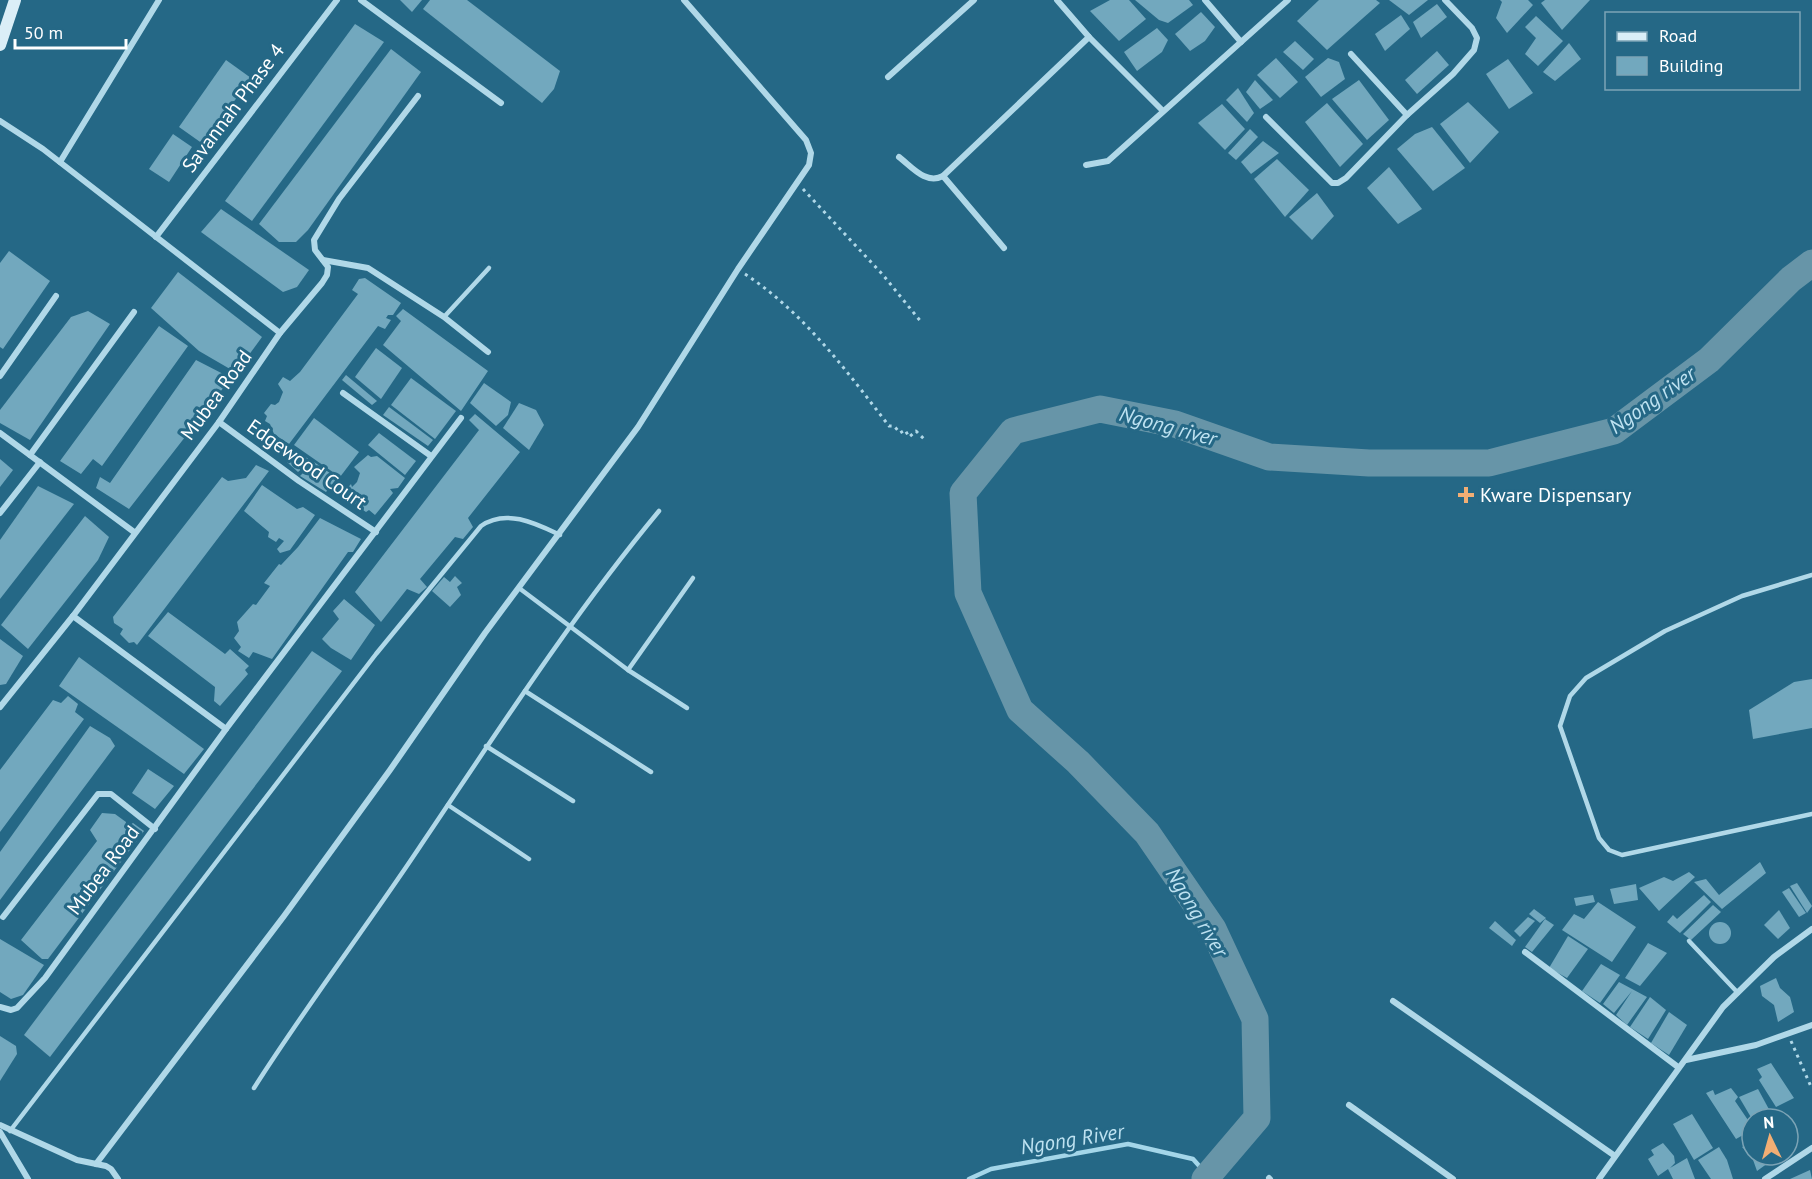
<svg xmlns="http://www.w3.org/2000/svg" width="1812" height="1179" font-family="'PT Sans',sans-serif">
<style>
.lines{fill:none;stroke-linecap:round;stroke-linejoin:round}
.stream{stroke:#a4d6e9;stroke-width:4.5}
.river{stroke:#6795a8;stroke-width:27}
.building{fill:#72a8be}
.path{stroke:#b0d8e8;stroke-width:3;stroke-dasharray:3 4.5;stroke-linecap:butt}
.lane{stroke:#b0d8e8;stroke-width:4.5}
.street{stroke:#b0d8e8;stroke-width:6}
.secondary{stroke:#daeef7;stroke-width:12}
.poi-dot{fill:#f2ae74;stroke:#256886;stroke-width:2}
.labels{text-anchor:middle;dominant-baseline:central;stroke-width:6;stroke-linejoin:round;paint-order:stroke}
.street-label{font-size:20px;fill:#fff;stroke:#256886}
.poi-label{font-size:20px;fill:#fff;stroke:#256886;text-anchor:start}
.water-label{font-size:21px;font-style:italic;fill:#bee2f1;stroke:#256886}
</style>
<rect width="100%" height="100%" fill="#256886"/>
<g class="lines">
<path class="stream" d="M 969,1179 L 991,1169 L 1128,1144 L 1193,1159 L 1209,1177"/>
<path class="river" d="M 1205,1179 L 1257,1118 L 1255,1019 L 1213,929 L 1147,833 L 1078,762 L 1020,710 L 968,593 L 963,493 L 1013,431 L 1100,409 L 1175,424 L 1269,457 L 1369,463 L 1489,463 L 1614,431 L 1709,360 L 1791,279 L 1812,263"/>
</g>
<g class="building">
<path d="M 400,0 L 422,0 L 412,12 Z"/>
<path d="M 430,0 L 467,0 L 560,71 L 554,89 L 542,103 L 423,9 Z"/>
<path d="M 1110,0 L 1129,0 L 1146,19 L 1119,41 L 1090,11 Z"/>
<path d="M 1135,0 L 1189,0 L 1193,5 L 1168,23 L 1159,20 Z"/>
<path d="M 1319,0 L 1376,0 L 1380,3 L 1327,50 L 1297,21 Z"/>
<path d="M 1389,0 L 1428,0 L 1409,15 Z"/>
<path d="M 1500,0 L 1528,0 L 1533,5 L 1507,33 L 1496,18 L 1502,2 Z"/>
<path d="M 1545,0 L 1590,0 L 1562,30 L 1541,3 Z"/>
<path d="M 1437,4 L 1447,17 L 1421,38 L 1413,22 Z"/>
<path d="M 1201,12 L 1215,27 L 1205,41 L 1190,51 L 1175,34 Z"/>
<path d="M 1401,15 L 1410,29 L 1385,51 L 1375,34 Z"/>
<path d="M 1536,16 L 1563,41 L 1538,66 L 1525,54 L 1536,38 L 1525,27 Z"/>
<path d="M 355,24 L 384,42 L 252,221 L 225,201 Z"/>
<path d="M 1157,28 L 1168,40 L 1162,52 L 1137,71 L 1124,52 Z"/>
<path d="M 1295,41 L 1314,59 L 1303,70 L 1283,52 Z"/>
<path d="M 1569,43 L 1581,59 L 1555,81 L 1543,72 Z"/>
<path d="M 391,49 L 421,72 L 308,230 L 296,242 L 279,242 L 259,224 Z"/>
<path d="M 1437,51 L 1449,65 L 1417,94 L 1405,80 Z"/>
<path d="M 1276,58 L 1298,82 L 1280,98 L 1257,75 Z"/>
<path d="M 1328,58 L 1339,62 L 1345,79 L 1321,97 L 1305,77 Z"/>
<path d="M 1508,59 L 1533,93 L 1509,109 L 1486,74 Z"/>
<path d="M 226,60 L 251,78 L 203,144 L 179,127 Z"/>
<path d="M 1255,80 L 1273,100 L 1260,109 L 1246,92 Z"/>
<path d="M 1359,80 L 1389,120 L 1367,140 L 1332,99 Z"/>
<path d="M 1238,88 L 1254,113 L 1247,122 L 1226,100 Z"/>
<path d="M 1468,102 L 1499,132 L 1470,163 L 1440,124 Z"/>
<path d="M 1327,103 L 1363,144 L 1340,167 L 1305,122 Z"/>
<path d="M 1222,104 L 1245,129 L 1225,150 L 1198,123 Z"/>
<path d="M 1432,127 L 1465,168 L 1433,191 L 1397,149 L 1415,134 Z"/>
<path d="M 1250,129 L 1258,137 L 1236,160 L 1228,153 Z"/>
<path d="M 173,134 L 192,147 L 169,182 L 149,169 Z"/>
<path d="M 1263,141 L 1279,153 L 1251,174 L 1241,162 Z"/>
<path d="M 1277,159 L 1309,190 L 1285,217 L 1254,179 Z"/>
<path d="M 1389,167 L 1422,209 L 1398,224 L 1367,188 Z"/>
<path d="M 1317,193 L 1334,216 L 1312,240 L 1289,217 Z"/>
<path d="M 221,209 L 309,270 L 297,287 L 283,292 L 201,232 Z"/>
<path d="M 9,251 L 50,281 L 3,349 L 0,347 L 0,263 Z"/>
<path d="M 178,272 L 262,337 L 240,367 L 230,369 L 199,351 L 151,308 Z"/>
<path d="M 365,278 L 401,303 L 393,315 L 388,315 L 386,318 L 391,320 L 385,329 L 378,326 L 289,444 L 274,434 L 270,424 L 265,421 L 267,416 L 264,413 L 271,404 L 275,405 L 279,402 L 283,392 L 278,384 L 283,377 L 290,381 L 300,372 L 358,294 L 352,290 L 359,279 Z"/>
<path d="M 403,309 L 488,371 L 461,411 L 383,345 L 401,321 L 396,316 Z"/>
<path d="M 88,311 L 110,324 L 30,440 L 0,423 L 0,410 L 71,317 Z"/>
<path d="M 159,326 L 188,346 L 102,466 L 93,459 L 81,474 L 60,461 Z"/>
<path d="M 376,348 L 402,368 L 381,399 L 355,377 Z"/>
<path d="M 196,360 L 231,378 L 129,509 L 96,488 L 100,477 L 110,483 Z"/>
<path d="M 346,375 L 377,401 L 372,405 L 342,380 Z"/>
<path d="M 411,378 L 456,411 L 435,439 L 391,405 Z"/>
<path d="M 484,383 L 511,402 L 508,415 L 496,426 L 470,403 Z"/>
<path d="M 519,403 L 536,410 L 544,425 L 529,450 L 503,428 Z"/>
<path d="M 389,407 L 433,440 L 428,446 L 383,415 Z"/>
<path d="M 475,414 L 520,452 L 468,518 L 473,527 L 463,539 L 455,537 L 420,579 L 427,587 L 419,594 L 407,589 L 381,622 L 355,592 L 479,430 L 469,420 Z"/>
<path d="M 314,418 L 359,452 L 340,477 L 294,445 Z"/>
<path d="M 379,433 L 416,461 L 405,475 L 368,445 Z"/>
<path d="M 296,450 L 311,461 L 298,472 L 287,462 Z"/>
<path d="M 368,455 L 371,457 L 377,456 L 405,478 L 398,488 L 390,489 L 393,493 L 375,515 L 369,510 L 366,512 L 348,500 L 349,497 L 343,493 L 351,484 L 352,487 L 357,482 L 360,473 L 354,467 Z"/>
<path d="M 0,459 L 13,470 L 0,487 Z"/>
<path d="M 314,462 L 337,478 L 326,492 L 300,476 Z"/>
<path d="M 256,465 L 269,471 L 137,645 L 134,642 L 129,643 L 120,634 L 123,629 L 114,623 L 113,617 L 222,477 L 228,481 L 246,478 Z"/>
<path d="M 262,485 L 297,509 L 303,507 L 315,515 L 290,550 L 280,553 L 277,549 L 284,541 L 279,538 L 276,542 L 268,537 L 269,532 L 244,511 Z"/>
<path d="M 38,486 L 74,504 L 0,599 L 0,540 Z"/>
<path d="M 85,516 L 109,537 L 98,560 L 28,649 L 1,625 Z"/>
<path d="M 320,518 L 361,539 L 353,552 L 348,552 L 272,659 L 253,652 L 249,658 L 238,651 L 241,647 L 234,638 L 239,631 L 237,622 L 253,604 L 256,605 L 270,586 L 264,583 L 279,564 L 281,565 L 298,547 Z"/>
<path d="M 455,576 L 462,583 L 457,587 L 461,595 L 450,607 L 432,591 L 444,577 L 450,582 Z"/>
<path d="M 344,599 L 375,625 L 351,660 L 331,648 L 322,639 L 339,619 L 333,611 Z"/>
<path d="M 168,612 L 225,654 L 230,649 L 249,666 L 245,670 L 248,674 L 220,706 L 214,701 L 215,687 L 148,636 Z"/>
<path d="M 0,639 L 23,656 L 6,684 L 0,685 Z"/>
<path d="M 312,651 L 342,671 L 50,1057 L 24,1035 Z"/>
<path d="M 79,657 L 204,749 L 184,774 L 59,686 Z"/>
<path d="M 1812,679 L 1812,728 L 1753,739 L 1749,710 L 1794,682 Z"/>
<path d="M 68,696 L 78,704 L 75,712 L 84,719 L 0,832 L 0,770 L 53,700 L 61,703 Z"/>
<path d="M 90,726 L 110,738 L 115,746 L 0,900 L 0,852 Z"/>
<path d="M 148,769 L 174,786 L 155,809 L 132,793 Z"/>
<path d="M 102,813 L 115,814 L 126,822 L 125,828 L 133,823 L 144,831 L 48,959 L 42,959 L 21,940 L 97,841 L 90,830 Z"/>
<path d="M 1760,862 L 1766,873 L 1722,909 L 1694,882 L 1706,879 L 1719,895 Z"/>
<path d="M 1689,872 L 1695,877 L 1659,911 L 1639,888 L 1664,877 L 1673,881 Z"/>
<path d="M 1797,883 L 1812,906 L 1807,913 L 1790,886 Z"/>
<path d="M 1636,884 L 1638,900 L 1614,904 L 1610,889 Z"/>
<path d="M 1789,888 L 1806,913 L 1799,917 L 1782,892 Z"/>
<path d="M 1593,895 L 1595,902 L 1576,906 L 1574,898 Z"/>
<path d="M 1704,895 L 1711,902 L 1680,933 L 1667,922 L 1673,915 L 1677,919 Z"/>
<path d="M 1598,902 L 1636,927 L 1612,962 L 1562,930 L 1574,914 L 1584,919 Z"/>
<path d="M 1713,905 L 1721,912 L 1691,940 L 1683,934 Z"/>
<path d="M 1534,909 L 1546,918 L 1540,923 L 1529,914 Z"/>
<path d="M 1779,910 L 1790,928 L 1778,939 L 1764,925 Z"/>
<path d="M 1528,917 L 1535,921 L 1520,937 L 1514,931 Z"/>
<path d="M 1545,919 L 1554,925 L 1532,952 L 1525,947 Z"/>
<path d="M 1495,921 L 1516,940 L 1512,946 L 1489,928 Z"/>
<circle cx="1720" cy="933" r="11"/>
<path d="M 1568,936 L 1588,949 L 1567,978 L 1549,968 Z"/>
<path d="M 0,939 L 44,965 L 23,995 L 11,999 L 0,992 Z"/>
<path d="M 1648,943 L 1667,953 L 1640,986 L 1625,978 Z"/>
<path d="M 1601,964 L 1620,975 L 1600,1003 L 1582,991 Z"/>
<path d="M 1776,978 L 1780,988 L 1790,997 L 1794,1012 L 1778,1022 L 1774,1005 L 1762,996 L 1760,986 Z"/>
<path d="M 1619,982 L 1647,997 L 1627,1025 L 1616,1015 L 1632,991 L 1614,1013 L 1603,1004 Z"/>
<path d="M 1650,997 L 1666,1010 L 1648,1039 L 1630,1027 Z"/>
<path d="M 1669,1012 L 1687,1025 L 1669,1055 L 1651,1043 Z"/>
<path d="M 0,1036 L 16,1046 L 17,1054 L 0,1081 Z"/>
<path d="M 1771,1063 L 1794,1098 L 1776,1107 L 1759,1080 L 1762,1077 L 1757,1069 Z"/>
<path d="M 1731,1088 L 1738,1097 L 1735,1101 L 1752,1126 L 1752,1130 L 1736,1139 L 1706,1093 L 1713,1090 L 1715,1095 Z"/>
<path d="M 1758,1089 L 1771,1113 L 1761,1119 L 1752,1119 L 1739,1097 Z"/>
<path d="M 1692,1114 L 1713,1148 L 1694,1160 L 1673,1124 Z"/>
<path d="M 1752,1141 L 1752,1155 L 1774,1155 L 1775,1158 L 1757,1171 L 1752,1157 L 1742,1147 Z"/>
<path d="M 1663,1143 L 1674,1156 L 1675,1163 L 1670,1168 L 1687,1158 L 1695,1179 L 1673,1179 L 1668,1169 L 1658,1176 L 1648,1159 L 1654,1155 L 1651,1150 Z"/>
<path d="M 1719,1147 L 1727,1160 L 1733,1179 L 1711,1179 L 1698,1160 Z"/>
<path d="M 1810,1170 L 1812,1179 L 1790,1179 Z"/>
</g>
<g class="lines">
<g class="path">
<path d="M 803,189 L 883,275 L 922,323"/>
<path d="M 745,274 C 804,313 846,370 889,426 L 894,426 L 900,433 L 905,430 L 909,437 L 916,431 L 925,440"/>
<path d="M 1791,1041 L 1812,1089"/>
</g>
<g class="lane">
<path d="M 444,317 L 489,268"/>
<path d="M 1812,575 L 1742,596 L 1665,631 L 1586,678 L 1570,696 L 1560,726 L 1599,838 L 1609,850 L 1622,855 L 1812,814"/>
<path d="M 519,588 L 628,670 L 687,708"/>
<path d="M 628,670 L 693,578"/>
<path d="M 525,691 L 651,772"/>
<path d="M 486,746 L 573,801"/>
<path d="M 448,805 L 529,859"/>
<path d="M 1689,941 L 1738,993"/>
<path d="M 254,1088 C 306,1006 365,929 419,848 C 496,734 571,617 659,511"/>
<path d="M 10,1131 L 376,654 L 481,526 C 506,508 537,524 560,535"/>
</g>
<g class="street">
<path d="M 361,0 L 501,103"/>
<path d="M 1057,0 L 1089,37 L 1163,111"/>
<path d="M 1205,0 L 1241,42"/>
<path d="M 1351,54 L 1407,115"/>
<path d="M 888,77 L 974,0"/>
<path d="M 1266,117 L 1332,183 L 1338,183 L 1346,178 L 1407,115 L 1453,74 L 1474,50 L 1477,38 L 1472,28 L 1445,0"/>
<path d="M 0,121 L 43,149 L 280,333"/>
<path d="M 899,157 C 912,167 926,185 943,176 L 1089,37"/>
<path d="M 60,162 L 159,0"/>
<path d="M 1086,165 L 1108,161 L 1288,0"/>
<path d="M 943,176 L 1004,248"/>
<path d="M 156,237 L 337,0"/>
<path d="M 323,260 L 368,268 L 444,317 L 488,352"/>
<path d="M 0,376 L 56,296"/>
<path d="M 343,393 L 431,456"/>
<path d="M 219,422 L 299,481 L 376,532"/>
<path d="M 0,433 L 134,532"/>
<path d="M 30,455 L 134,312"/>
<path d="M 0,513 L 40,462"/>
<path d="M 73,616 L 226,729"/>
<path d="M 0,707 L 73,616 L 219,422 L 280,333 L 322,283 L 327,275 L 328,267 L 315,250 L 314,240 L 339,199 L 418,96"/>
<path d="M 3,917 L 98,794 L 111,794 L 155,829"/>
<path d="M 1525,952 L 1678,1067"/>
<path d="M 1393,1001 L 1615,1156"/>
<path d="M 0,1007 L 11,1010 L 17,1008 L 45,978 L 226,729 L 461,418"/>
<path d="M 1686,1060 L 1756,1045 L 1812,1025"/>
<path d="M 1349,1105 L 1453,1179"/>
<path d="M 0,1125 L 77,1160 L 106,1166 L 111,1169 L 118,1179"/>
<path d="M 0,1132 L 28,1179"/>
<path d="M 96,1164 L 284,916 L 390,770 L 485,633 L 638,427 L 738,269 L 809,165 L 811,153 L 806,140 L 684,0"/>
<path d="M 1269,1178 L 1270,1179"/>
<path d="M 1599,1179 L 1723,1007 L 1774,957 L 1812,929"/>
<path d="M 1765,1179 L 1812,1148"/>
</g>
<path class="secondary" d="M 0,45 L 15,0"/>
</g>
<path class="poi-dot" d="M1463 486h6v6h6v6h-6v6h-6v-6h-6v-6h6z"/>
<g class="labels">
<g class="street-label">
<text transform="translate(233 108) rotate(-53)">Savannah Phase 4</text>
<text transform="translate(216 395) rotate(-54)">Mubea Road</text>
<text transform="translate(307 464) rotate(35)">Edgewood Court</text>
<text transform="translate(103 870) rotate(-53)">Mubea Road</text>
</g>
<g class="poi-label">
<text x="1480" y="495">Kware Dispensary</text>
</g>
<g class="water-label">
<text transform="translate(1652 400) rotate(-35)">Ngong river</text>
<text transform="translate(1168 426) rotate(15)">Ngong river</text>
<text transform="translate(1197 912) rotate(59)">Ngong river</text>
<text transform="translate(1072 1139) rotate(-9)">Ngong River</text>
</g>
</g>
<rect x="1605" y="12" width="195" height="78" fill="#256886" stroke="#7ca4b6" stroke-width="1.5"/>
<rect x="1617" y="32" width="30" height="9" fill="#daeef7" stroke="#7ca4b6" stroke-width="1.5"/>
<text x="1659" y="42" font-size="18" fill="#ffffff">Road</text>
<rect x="1617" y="57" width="30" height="18" fill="#72a8be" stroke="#7ca4b6" stroke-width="1.5"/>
<text x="1659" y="72" font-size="18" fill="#ffffff">Building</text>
<g transform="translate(1770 1137) rotate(355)"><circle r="28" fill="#256886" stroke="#7ca4b6" stroke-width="1.5"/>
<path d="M0-4.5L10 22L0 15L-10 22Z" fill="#f2ae74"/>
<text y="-9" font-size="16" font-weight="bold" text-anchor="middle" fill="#ffffff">N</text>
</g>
<path d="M15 39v9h111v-9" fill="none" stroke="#ffffff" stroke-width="3"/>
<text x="24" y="39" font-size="18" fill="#ffffff" stroke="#256886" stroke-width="4.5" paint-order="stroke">50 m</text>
</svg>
